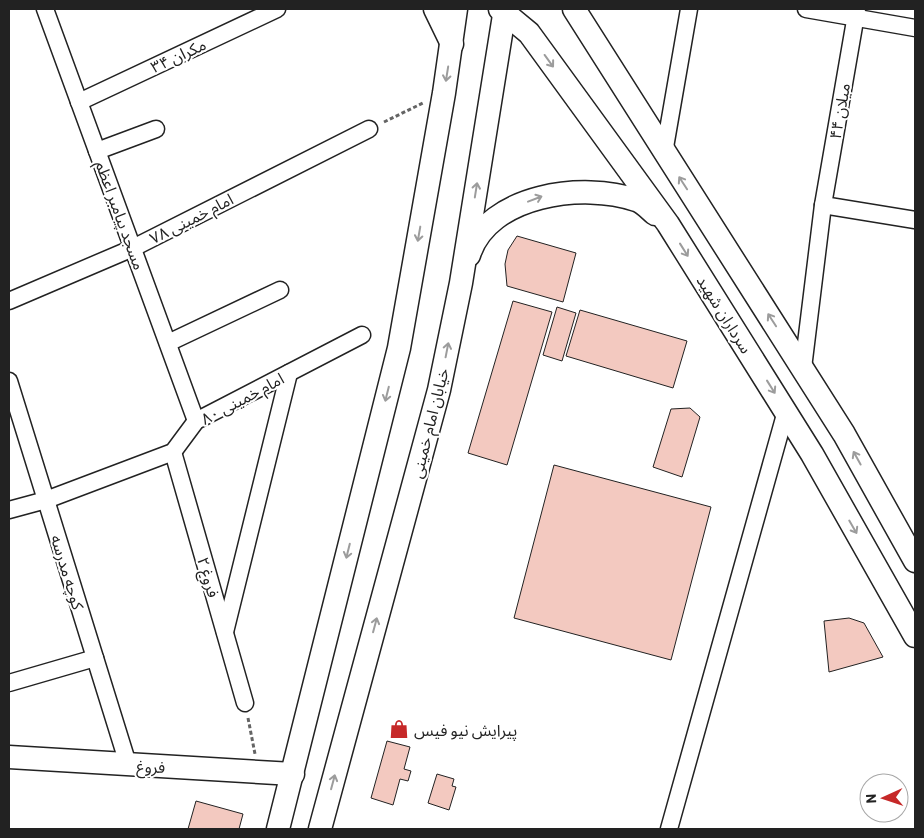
<svg xmlns="http://www.w3.org/2000/svg" width="924" height="838" font-family="Barlow,'Noto Sans Arabic',sans-serif">
<style>
.building{fill:#f3c9c0;stroke:#222}
.lines{fill:none;stroke-linecap:round;stroke-linejoin:round}
.street-casing{stroke:#222;stroke-width:19}
.secondary-casing{stroke:#222;stroke-width:25}
.path{stroke:#646464;stroke-width:3;stroke-dasharray:4 2.5;stroke-linecap:butt}
.street{stroke:#fff;stroke-width:16}
.secondary{stroke:#fff;stroke-width:22}
.oneway{stroke:#9c9c9c}
.labels{text-anchor:middle;dominant-baseline:central;stroke-width:4;stroke-linejoin:round;paint-order:stroke}
.street-label{font-size:16px;fill:#222;stroke:#fff}
.poi-label{font-size:16px;fill:#222;stroke:#fff;text-anchor:start}
</style>
<rect width="100%" height="100%" fill="#fff"/>
<g class="building">
<path d="M 517,236 L 576,253 L 563,302 L 507,286 L 505,264 L 508,250 Z"/>
<path d="M 513,301 L 552,312 L 507,465 L 468,453 Z"/>
<path d="M 557,307 L 576,313 L 562,361 L 543,355 Z"/>
<path d="M 580,310 L 687,341 L 673,388 L 566,356 Z"/>
<path d="M 690,408 L 700,417 L 682,477 L 653,467 L 671,409 Z"/>
<path d="M 554,465 L 711,507 L 671,660 L 514,618 Z"/>
<path d="M 849,618 L 864,623 L 883,657 L 829,672 L 824,621 Z"/>
<path d="M 387,741 L 410,747 L 404,769 L 411,771 L 408,781 L 400,779 L 393,805 L 371,798 Z"/>
<path d="M 437,774 L 454,779 L 452,786 L 456,787 L 449,810 L 428,803 Z"/>
<path d="M 196,801 L 243,814 L 239,829 L 188,829 Z"/>
</g>
<g class="lines">
<g class="street-casing">
<g id="street">
<path d="M 45,9 L 196,421"/>
<path d="M 806,9 L 915,28"/>
<path d="M 79,102 L 277,9"/>
<path d="M 97,151 L 156,129"/>
<path d="M 664,153 L 689,9"/>
<path d="M 823,205 L 915,220"/>
<path d="M 9,301 L 133,248 L 369,129"/>
<path d="M 168,343 L 280,290"/>
<path d="M 803,368 L 823,205 L 857,9"/>
<path d="M 9,381 L 128,764"/>
<path d="M 173,452 L 245,703"/>
<path d="M 9,510 L 46,500 L 173,452 L 196,421 L 362,335"/>
<path d="M 225,632 L 289,373"/>
<path d="M 9,683 L 95,658"/>
<path d="M 669,829 L 786,411"/>
</g>
</g>
<g class="secondary-casing">
<g id="secondary">
<path d="M 435,9 L 452,44"/>
<path d="M 500,9 L 529,33 L 668,224 L 812,454 L 915,636"/>
<path d="M 574,9 L 844,434 L 915,561"/>
<path d="M 469,255 C 488,194 584,182 636,200 C 643,202 649,209 655,214"/>
<path d="M 9,757 L 293,774"/>
<path d="M 278,829 L 399,348 L 444,93 L 456,9"/>
<path d="M 320,829 L 439,390 L 461,283 L 505,9"/>
</g>
</g>
<g class="path">
<path d="M 384,122 L 423,103"/>
<path d="M 248,718 L 255,754"/>
</g>
<use href="#street" class="street"/>
<use href="#secondary" class="secondary"/>
</g>
<defs><path id="oneway-shaft" d="M-6 0H5M1.5-3L5.5 0L1.5 3" fill="none" stroke-width="1.6" stroke-linecap="round" stroke-linejoin="round" transform="scale(1.25)"/></defs>
<g class="oneway">
<use href="#oneway-shaft" transform="translate(549 61) rotate(54)"/>
<use href="#oneway-shaft" transform="translate(447 74) rotate(99)"/>
<use href="#oneway-shaft" transform="translate(683 183) rotate(-123)"/>
<use href="#oneway-shaft" transform="translate(476 190) rotate(-81)"/>
<use href="#oneway-shaft" transform="translate(535 199) rotate(-21)"/>
<use href="#oneway-shaft" transform="translate(419 234) rotate(100)"/>
<use href="#oneway-shaft" transform="translate(684 250) rotate(58)"/>
<use href="#oneway-shaft" transform="translate(772 320) rotate(-123)"/>
<use href="#oneway-shaft" transform="translate(447 350) rotate(-79)"/>
<use href="#oneway-shaft" transform="translate(771 387) rotate(58)"/>
<use href="#oneway-shaft" transform="translate(387 394) rotate(104)"/>
<use href="#oneway-shaft" transform="translate(857 458) rotate(-119)"/>
<use href="#oneway-shaft" transform="translate(853 527) rotate(60)"/>
<use href="#oneway-shaft" transform="translate(348 551) rotate(104)"/>
<use href="#oneway-shaft" transform="translate(375 625) rotate(-75)"/>
<use href="#oneway-shaft" transform="translate(333 782) rotate(-75)"/>
</g>
<defs>
<g id="shop-bare" transform="scale(1.5)"><path d="M-5-2.5h2.3a2.7 3.5 0 0 1 5.4 0H5L5.5 6h-11ZM-1.5-2.5h3a1.5 2.3 0 0 0-3 0Z" fill="#c62828" stroke="#fff" stroke-width="2.5" paint-order="stroke"/></g>
</defs>
<g fill-rule="evenodd">
<use href="#shop-bare" x="399" y="729"/>
</g>
<g class="labels">
<g class="street-label">
<text transform="translate(178 55) rotate(-25)">مکران ۳۴</text>
<text transform="translate(839 111) rotate(-80)">میلان ۴۴</text>
<text transform="translate(121 215) rotate(70)">مسجد پیامبر اعظم</text>
<text transform="translate(191 218) rotate(-27)">امام خمینی ۷۸</text>
<text transform="translate(725 314) rotate(58)">سرداران شهید</text>
<text transform="translate(242 398) rotate(-28)">امام خمینی ۸۰</text>
<text transform="translate(429 423) rotate(-76)">خیابان امام خمینی</text>
<text transform="translate(68 572) rotate(73)">کوچه مدرسه</text>
<text transform="translate(209 577) rotate(74)">فروغ ۲</text>
<text transform="translate(151 766) rotate(3)">فروغ</text>
</g>
<g class="poi-label">
<text x="414" y="729">پیرایش نیو فیس</text>
</g>
</g>
<rect width="924" height="838" fill="none" stroke="#222222" stroke-width="20"/>
<g transform="translate(884 798) rotate(267)"><circle r="24" fill="#ffffff" stroke="#a7a7a7"/>
<path d="M0-4L9 19L0 12L-9 19Z" fill="#c62828"/>
<text y="-8" font-size="14" font-weight="bold" text-anchor="middle" fill="#222222">N</text>
</g>
</svg>
